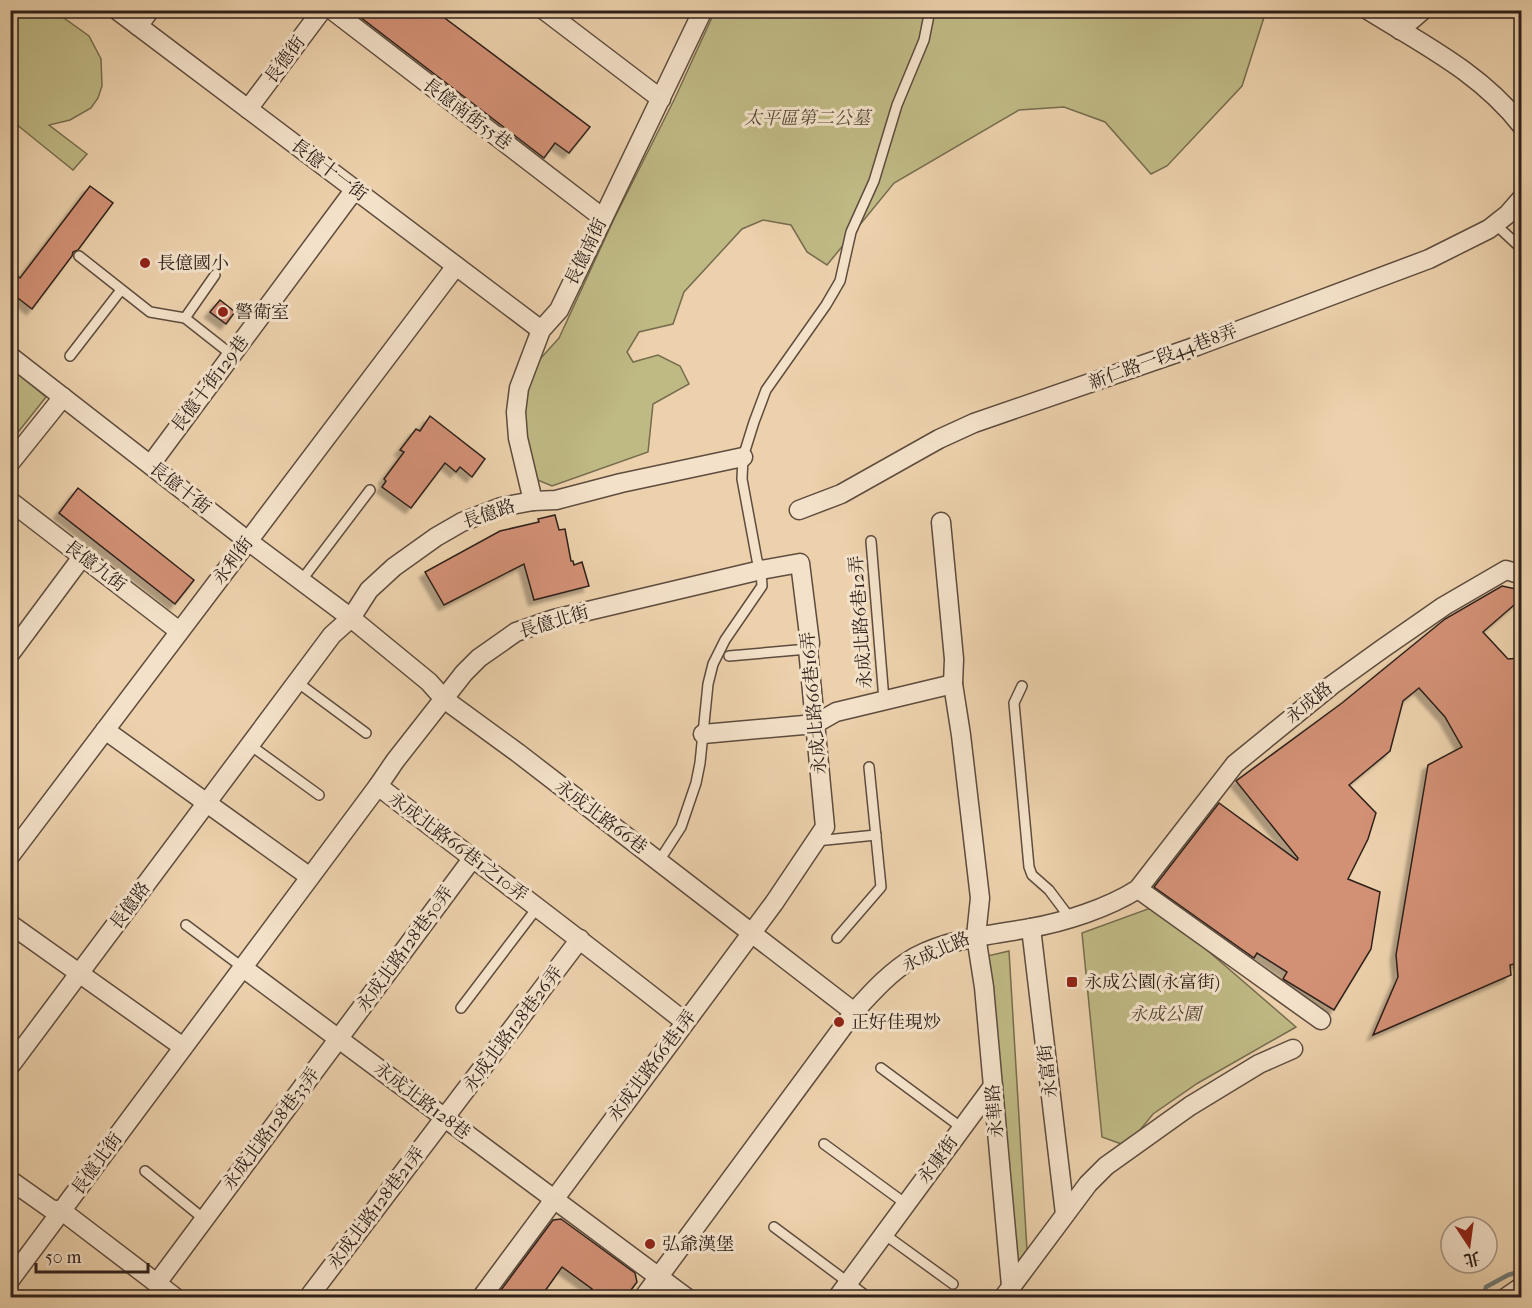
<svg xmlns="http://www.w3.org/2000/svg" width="1532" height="1308" font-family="'IM FELL French Canon','Noto Serif TC',serif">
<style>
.green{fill:#bfb984;stroke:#766c4f;stroke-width:1.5}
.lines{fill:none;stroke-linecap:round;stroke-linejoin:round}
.stream{stroke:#707976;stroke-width:4.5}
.building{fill:#d29075;stroke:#2e201a;stroke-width:1.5;filter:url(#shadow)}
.lane-casing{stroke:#5e4c3e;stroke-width:12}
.street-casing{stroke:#5e4c3e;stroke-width:21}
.lane{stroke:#f3e1c9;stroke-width:9}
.street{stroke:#f3e1c9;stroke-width:18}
.poi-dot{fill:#8f2418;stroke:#f3e1c9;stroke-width:2}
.labels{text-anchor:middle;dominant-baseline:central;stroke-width:6;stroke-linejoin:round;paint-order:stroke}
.street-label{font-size:18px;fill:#2e201a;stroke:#f3e1c9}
.park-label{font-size:18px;font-style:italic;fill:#524634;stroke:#f3e1c9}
.poi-label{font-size:18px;fill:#2e201a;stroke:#f3e1c9;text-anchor:start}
</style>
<defs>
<filter id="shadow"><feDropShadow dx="-5.5" dy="5.5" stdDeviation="1.5" flood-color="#0004"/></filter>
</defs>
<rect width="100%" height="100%" fill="#ecd1ac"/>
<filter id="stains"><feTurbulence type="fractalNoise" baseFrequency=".00333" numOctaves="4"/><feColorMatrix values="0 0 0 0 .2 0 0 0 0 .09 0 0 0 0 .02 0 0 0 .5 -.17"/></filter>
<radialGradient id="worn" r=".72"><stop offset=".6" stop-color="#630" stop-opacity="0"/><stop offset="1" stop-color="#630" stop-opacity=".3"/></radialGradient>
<g class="green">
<path d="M 10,11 L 54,11 L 89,36 L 101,59 L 102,86 L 98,98 L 91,108 L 70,120 L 49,125 L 87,154 L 73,170 L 11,120 Z"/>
<path d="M 715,11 L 1266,11 L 1242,86 L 1167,166 L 1151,174 L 1105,122 L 1064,107 L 1019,110 L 894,183 L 827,265 L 807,252 L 791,225 L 763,220 L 742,229 L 684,292 L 673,324 L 639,332 L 627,352 L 633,362 L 658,355 L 680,366 L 689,384 L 653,404 L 648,452 L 552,486 L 535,479 L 526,441 L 523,397 L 530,370 L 559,338 L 614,219 L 675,98 Z"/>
<path d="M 11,368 L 46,397 L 11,441 Z"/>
<path d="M 1156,906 L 1296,1027 L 1198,1083 L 1153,1114 L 1127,1146 L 1102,1137 L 1082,933 Z"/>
<path d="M 1009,951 L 1027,1250 L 1013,1268 L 983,957 Z"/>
</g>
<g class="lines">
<path class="stream" d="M 1483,1298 L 1486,1287 L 1508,1275 L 1522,1271"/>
</g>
<g class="building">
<path d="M 351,10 L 434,10 L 590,127 L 569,153 L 555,143 L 544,158 Z"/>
<path d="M 90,186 L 113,203 L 78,250 L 73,252 L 72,256 L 32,309 L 10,292 L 10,270 L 20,278 Z"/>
<path d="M 220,300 L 235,312 L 226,324 L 210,312 Z"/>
<path d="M 430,416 L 485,459 L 472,477 L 460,467 L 456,472 L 445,463 L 411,508 L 382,487 L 386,481 L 384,479 L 404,452 L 400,450 L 416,429 L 420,431 Z"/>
<path d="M 78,488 L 194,580 L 175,604 L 59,513 Z"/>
<path d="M 555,515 L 559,530 L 565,529 L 571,561 L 573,561 L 574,565 L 582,562 L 589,586 L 534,600 L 524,564 L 444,605 L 425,572 L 500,531 L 539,522 L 538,519 Z"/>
<path d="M 1502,586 L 1521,590 L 1521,599 L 1483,632 L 1508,659 L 1521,658 L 1521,962 L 1510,965 L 1511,975 L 1373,1035 L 1398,977 L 1396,955 L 1428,765 L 1462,747 L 1445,717 L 1419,688 L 1403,701 L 1390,751 L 1349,785 L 1376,813 L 1368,839 L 1348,879 L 1380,892 L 1371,949 L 1334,1010 L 1283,979 L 1287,972 L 1257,953 L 1254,958 L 1154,887 L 1219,803 L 1297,860 L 1298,858 L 1236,781 L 1342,703 L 1445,619 Z"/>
<path d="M 561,1219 L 635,1273 L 637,1282 L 625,1298 L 586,1298 L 592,1289 L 562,1267 L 540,1298 L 511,1298 L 501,1290 L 553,1220 Z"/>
</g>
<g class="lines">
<g class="lane-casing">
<g id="lane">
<path d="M 1495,224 L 1522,249"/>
<path d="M 79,256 L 150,312 L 185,318 L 232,355"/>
<path d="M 185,318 L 215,275"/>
<path d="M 70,356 L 121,290"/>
<path d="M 871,541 L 884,700"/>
<path d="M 301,581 L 370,490"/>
<path d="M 729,656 L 808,649"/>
<path d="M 297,682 L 366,733"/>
<path d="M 1022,686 L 1014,703 L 1029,867 L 1032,875 L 1049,890 L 1070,918"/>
<path d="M 250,745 L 319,795"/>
<path d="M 816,841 L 876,835"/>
<path d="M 659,861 L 681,827 L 696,783 L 700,763 L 708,684 L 713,664 L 725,640 L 762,586 L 761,570 L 757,560 L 742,479 L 743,457 L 754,422 L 766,390 L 826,305 L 840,281 L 851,232 L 874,181 L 897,105 L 924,40 L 930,10"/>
<path d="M 186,925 L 242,967"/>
<path d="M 837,938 L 881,887 L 869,767"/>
<path d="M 461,1008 L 537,908"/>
<path d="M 881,1068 L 962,1128"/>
<path d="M 824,1144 L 906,1204"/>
<path d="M 145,1171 L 204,1219"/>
<path d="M 774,1227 L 869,1298"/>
<path d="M 884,1234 L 953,1284"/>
<path d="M 1501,1298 L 1503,1294 L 1522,1281"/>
</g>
</g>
<g class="street-casing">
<g id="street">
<path d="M 117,10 L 541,330"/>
<path d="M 332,10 L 603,218"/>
<path d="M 544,10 L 661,99"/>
<path d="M 1368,10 C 1424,45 1481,73 1522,126"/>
<path d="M 138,26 L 150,10"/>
<path d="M 1400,30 L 1423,10"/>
<path d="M 248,109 L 322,10"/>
<path d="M 10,356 L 248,541 L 351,618 L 429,682 L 444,699 L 518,753 L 854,1012"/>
<path d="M 10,463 L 63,397"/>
<path d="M 151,464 L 355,189"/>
<path d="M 10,501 L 179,631"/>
<path d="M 533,501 L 518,438 L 516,412 L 519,388 L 541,330 L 559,310 L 703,10"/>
<path d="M 799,510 L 841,494 L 939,439 L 974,423 L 1197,346 L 1429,259 L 1489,229 L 1508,214 L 1522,198"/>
<path d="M 941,522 L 954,659 L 953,684 L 961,735 L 980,898 L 976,936 L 984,987 L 1011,1286"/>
<path d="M 10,654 L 82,557"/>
<path d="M 105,730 L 310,877"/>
<path d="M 703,734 L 815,724 L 836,712 L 953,684"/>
<path d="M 378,786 C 481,865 584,942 685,1022"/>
<path d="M 10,856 L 456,266"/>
<path d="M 1138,889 L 1321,1020"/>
<path d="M 10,924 L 183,1047"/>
<path d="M 1031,928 L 1065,1214"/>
<path d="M 242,967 L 687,1298"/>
<path d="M 10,1066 L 332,635 L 351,618 L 369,590 L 394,567 L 436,537 L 462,522 L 501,507 L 533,501 L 556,500 L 621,483 L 743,457"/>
<path d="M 10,1180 L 51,1209 L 62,1211 L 176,1298"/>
<path d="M 10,1280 L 378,786 L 395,761 L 464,673 L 479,658 L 516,632 L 554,619 L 761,570 L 800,563 L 810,643 L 808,649 L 825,827 L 774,903 L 481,1298"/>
<path d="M 157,1283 L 472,859"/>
<path d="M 308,1298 L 580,939"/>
<path d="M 643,1298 L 854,1012 C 873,991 891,971 915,957 C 952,938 991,935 1030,928 C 1065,922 1108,908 1138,889 L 1235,764 L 1332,685 L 1382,649 L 1444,606 L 1506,570 L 1522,575"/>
<path d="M 837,1298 L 993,1086"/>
<path d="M 1003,1298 L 1088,1184 L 1106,1166 L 1190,1106 L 1259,1064 L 1293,1049"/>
</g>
</g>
<use href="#lane" class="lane"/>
<use href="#street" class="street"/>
</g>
<g class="poi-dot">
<circle cx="145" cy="263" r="6"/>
<circle cx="223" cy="312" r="6"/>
<rect x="1066" y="976" width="12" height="12" rx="3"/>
<circle cx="839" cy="1022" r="6"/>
<circle cx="650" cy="1244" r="6"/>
</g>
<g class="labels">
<g class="street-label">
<text transform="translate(285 60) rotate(-53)">長德街</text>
<text transform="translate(467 114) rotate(37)">長億南街55巷</text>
<text transform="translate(329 170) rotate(37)">長億十一街</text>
<text transform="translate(586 252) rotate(-64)">長億南街</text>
<text transform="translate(1163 357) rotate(-20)">新仁路一段44巷8弄</text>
<text transform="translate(210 384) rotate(-53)">長億十街129巷</text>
<text transform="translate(180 488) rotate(38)">長億十街</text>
<text transform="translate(489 514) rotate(-19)">長億路</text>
<text transform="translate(233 561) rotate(-53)">永利街</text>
<text transform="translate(95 566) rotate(37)">長億九街</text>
<text transform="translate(554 622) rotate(-17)">長億北街</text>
<text transform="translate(861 622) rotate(-94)">永成北路6巷12弄</text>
<text transform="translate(814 703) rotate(-95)">永成北路66巷16弄</text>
<text transform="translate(1309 703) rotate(-39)">永成路</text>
<text transform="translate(601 817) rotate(37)">永成北路66巷</text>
<text transform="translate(458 847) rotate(37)">永成北路66巷1之10弄</text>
<text transform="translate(130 906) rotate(-53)">長億路</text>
<text transform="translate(405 949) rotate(-54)">永成北路128巷50弄</text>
<text transform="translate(936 952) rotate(-24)">永成北路</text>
<text transform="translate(513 1029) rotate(-53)">永成北路128巷26弄</text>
<text transform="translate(652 1066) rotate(-53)">永成北路66巷1弄</text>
<text transform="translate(1048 1071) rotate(-97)">永富街</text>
<text transform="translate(422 1101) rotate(37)">永成北路128巷</text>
<text transform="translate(995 1111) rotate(-95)">永華路</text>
<text transform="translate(271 1129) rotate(-53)">永成北路128巷33弄</text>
<text transform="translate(938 1160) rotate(-54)">永康街</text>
<text transform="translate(97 1164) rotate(-54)">長億北街</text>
<text transform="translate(376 1208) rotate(-53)">永成北路128巷21弄</text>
</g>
<g class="park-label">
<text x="807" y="118">太平區第二公墓</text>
<text x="1165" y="1014">永成公園</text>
</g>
<g class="poi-label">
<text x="157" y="263">長億國小</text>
<text x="235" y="312">警衛室</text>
<text x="1084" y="982">永成公園(永富街)</text>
<text x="851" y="1022">正好佳現炒</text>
<text x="662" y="1244">弘爺漢堡</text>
</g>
</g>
<rect width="1532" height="1308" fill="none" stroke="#ecd1ac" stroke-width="36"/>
<rect x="12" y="12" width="1508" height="1284" fill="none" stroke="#2e201a" stroke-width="3"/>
<rect x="18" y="18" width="1496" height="1272" fill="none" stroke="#2e201a" stroke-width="1.5"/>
<g transform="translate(1469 1245) rotate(167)"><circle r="28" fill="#f3e1c9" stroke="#a49483" stroke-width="1.5"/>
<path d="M0-4.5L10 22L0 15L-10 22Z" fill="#8f2418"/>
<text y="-9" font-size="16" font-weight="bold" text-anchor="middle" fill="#2e201a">北</text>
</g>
<path d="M36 1263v9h112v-9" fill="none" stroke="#2e201a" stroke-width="3"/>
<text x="45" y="1263" font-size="18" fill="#2e201a" stroke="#f3e1c9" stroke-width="4.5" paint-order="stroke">50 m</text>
<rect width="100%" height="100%" filter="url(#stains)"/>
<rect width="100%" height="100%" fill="url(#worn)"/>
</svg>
